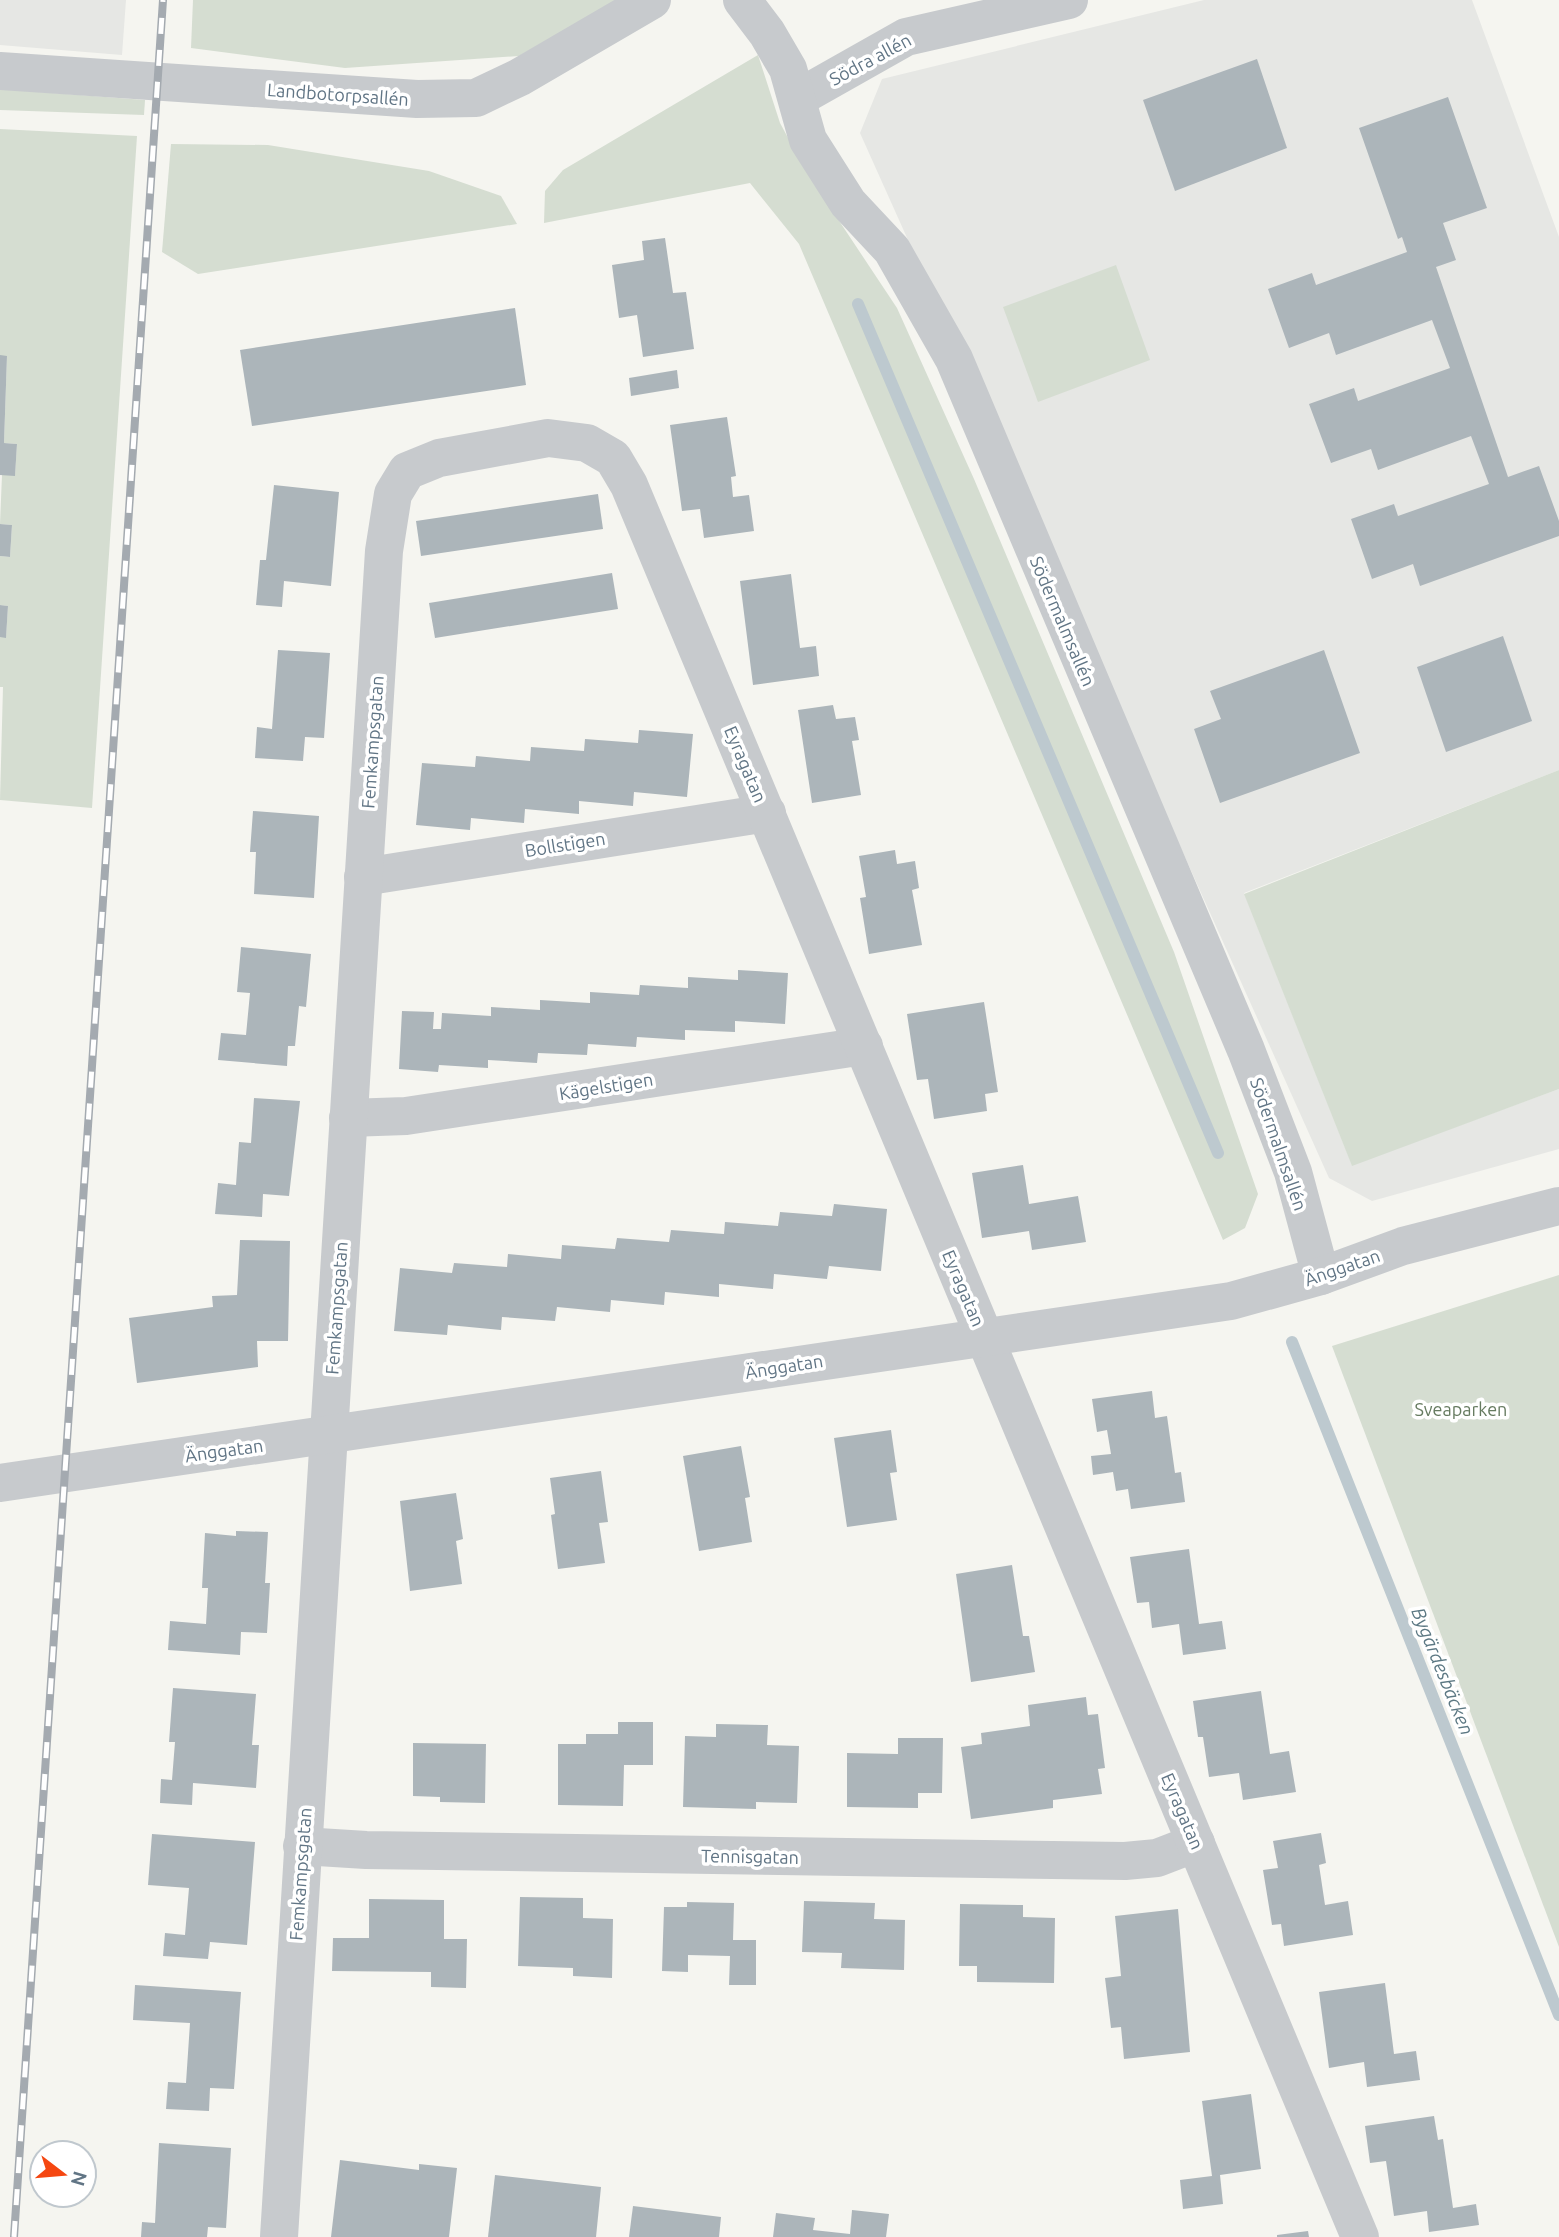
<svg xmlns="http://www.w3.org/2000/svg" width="1559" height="2237" font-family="Ubuntu,sans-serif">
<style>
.built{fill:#e6e7e4}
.green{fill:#d5ddd1}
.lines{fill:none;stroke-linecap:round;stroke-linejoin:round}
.stream{stroke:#bdc9cf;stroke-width:12}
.building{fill:#acb5ba}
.minor{stroke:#c7cacd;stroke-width:38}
.tertiary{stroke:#c7cacd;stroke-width:38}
.rail-casing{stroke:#a4aab0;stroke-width:8}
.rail{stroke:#fff;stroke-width:5;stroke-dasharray:16;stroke-linecap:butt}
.labels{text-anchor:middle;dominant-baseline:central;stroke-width:7;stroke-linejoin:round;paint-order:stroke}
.street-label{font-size:18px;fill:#617585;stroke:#fff}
.park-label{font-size:18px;fill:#667b60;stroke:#fff}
.water-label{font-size:19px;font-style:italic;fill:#5c7883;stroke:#fff}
</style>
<rect width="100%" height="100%" fill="#f5f5f0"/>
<g class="built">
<path d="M 0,0 L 126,0 L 122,55 L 0,45 Z"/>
<path d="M 1204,0 L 1472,0 L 1559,237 L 1559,770 L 1244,893 L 1352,1165 L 1559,1089 L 1559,1149 L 1372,1201 L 1329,1178 L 860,133 L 882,79 Z"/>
</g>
<g class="green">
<path d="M 193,0 L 618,0 L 519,56 L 345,68 L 191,48 Z"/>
<path d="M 758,55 L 780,123 L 806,171 L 897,308 L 974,479 L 1174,952 L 1258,1194 L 1245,1228 L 1223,1240 L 799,244 L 750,183 L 544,223 L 545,191 L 563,170 Z"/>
<path d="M 0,89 L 145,100 L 144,115 L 0,110 Z"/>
<path d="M 0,129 L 137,136 L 92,808 L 0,800 L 3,687 L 0,687 L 0,637 L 6,637 L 8,606 L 0,605 L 0,556 L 10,557 L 12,525 L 0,524 L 2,475 L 15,475 L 17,444 L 4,443 L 7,356 L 0,356 Z"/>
<path d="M 171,144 L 268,145 L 429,171 L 501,196 L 517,224 L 198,274 L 162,252 Z"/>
<path d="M 1116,265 L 1150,360 L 1038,402 L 1003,307 Z"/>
<path d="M 1559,770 L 1559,1089 L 1352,1166 L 1244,894 Z"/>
<path d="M 1559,1275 L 1559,1947 L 1332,1346 Z"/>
</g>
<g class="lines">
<g class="stream">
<path d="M 858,304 L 1218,1153"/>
<path d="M 1292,1342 L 1559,2015"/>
</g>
</g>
<g class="building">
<path d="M 1257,59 L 1287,148 L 1175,191 L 1143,100 Z"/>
<path d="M 1448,97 L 1487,208 L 1443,223 L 1456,260 L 1436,267 L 1508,477 L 1539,466 L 1559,521 L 1559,536 L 1420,586 L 1413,564 L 1372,579 L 1351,519 L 1394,504 L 1398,516 L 1489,484 L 1471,436 L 1378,470 L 1371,449 L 1331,463 L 1309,404 L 1354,388 L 1358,401 L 1450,368 L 1432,320 L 1336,355 L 1329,333 L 1289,348 L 1268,289 L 1312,273 L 1316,285 L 1407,252 L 1402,237 L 1398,239 L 1359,128 Z"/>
<path d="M 665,238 L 673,293 L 686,292 L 694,349 L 643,357 L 637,315 L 619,318 L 612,265 L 644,260 L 642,241 Z"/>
<path d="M 515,308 L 526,385 L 252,426 L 240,350 Z"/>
<path d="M 0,355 L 7,356 L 4,443 L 17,444 L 15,476 L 0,475 Z"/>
<path d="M 677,370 L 679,388 L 631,396 L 629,378 Z"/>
<path d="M 727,417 L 736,476 L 731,477 L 733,497 L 749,495 L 754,531 L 704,538 L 700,509 L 682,511 L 670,425 Z"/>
<path d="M 274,485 L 339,492 L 331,586 L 284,581 L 282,607 L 256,605 L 260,560 L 266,560 Z"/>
<path d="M 598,494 L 603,529 L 421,556 L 416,521 Z"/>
<path d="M 0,524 L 12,525 L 10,557 L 0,556 Z"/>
<path d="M 612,573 L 618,609 L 435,638 L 429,603 Z"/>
<path d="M 791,574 L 800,648 L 816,646 L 819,676 L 753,685 L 740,581 Z"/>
<path d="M 0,605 L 8,606 L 6,638 L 0,637 Z"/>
<path d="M 1503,636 L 1532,721 L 1446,752 L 1417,667 Z"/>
<path d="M 278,650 L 330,653 L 324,738 L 305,737 L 303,761 L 255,758 L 257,727 L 272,729 Z"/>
<path d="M 1324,650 L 1360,753 L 1220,803 L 1194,729 L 1221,719 L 1210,691 Z"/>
<path d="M 833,705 L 836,719 L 855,717 L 859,740 L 852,741 L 861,795 L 812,803 L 798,710 Z"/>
<path d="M 639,730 L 693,734 L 687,797 L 634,792 L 633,806 L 579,801 L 579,814 L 525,809 L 524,823 L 471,818 L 470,830 L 416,825 L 422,763 L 475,767 L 476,756 L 530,761 L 531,747 L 584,751 L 585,739 L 638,743 Z"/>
<path d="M 253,811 L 319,816 L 314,898 L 254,894 L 256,852 L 250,852 Z"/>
<path d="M 895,850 L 897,864 L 915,861 L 919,888 L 912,890 L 922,945 L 869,954 L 860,898 L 866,897 L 859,856 Z"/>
<path d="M 241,947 L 311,954 L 306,1007 L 299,1006 L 295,1046 L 288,1046 L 287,1066 L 218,1060 L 221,1033 L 246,1035 L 250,993 L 237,992 Z"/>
<path d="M 738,970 L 788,973 L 785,1024 L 735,1021 L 735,1032 L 685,1030 L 685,1040 L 637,1037 L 636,1047 L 588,1044 L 587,1055 L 538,1053 L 537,1063 L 488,1060 L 488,1068 L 439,1065 L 438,1072 L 399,1069 L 402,1011 L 434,1012 L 433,1029 L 441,1029 L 442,1013 L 491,1016 L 491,1007 L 540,1010 L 540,1000 L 590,1003 L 590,992 L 639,995 L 640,985 L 688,988 L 688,977 L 738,980 Z"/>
<path d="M 984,1002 L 998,1092 L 985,1094 L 987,1111 L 934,1119 L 928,1079 L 917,1080 L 907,1014 Z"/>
<path d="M 254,1098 L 300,1101 L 289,1196 L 263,1194 L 262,1217 L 215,1214 L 218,1183 L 236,1185 L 239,1142 L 251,1143 Z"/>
<path d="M 1023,1165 L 1029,1204 L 1078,1196 L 1086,1242 L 1032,1250 L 1029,1231 L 982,1238 L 972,1173 Z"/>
<path d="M 834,1204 L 887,1209 L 881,1271 L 829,1266 L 827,1279 L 774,1274 L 773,1289 L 719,1284 L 719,1297 L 665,1292 L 664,1305 L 611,1300 L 610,1312 L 557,1307 L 555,1321 L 502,1317 L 501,1330 L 448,1325 L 447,1335 L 394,1331 L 400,1268 L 452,1273 L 454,1263 L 507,1267 L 508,1254 L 561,1259 L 562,1245 L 615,1249 L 617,1238 L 669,1242 L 671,1230 L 724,1234 L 725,1222 L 778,1226 L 780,1212 L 832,1216 Z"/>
<path d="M 240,1240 L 290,1241 L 288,1341 L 257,1341 L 258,1367 L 137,1383 L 129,1318 L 213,1307 L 212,1296 L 237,1295 Z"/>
<path d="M 1152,1391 L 1155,1418 L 1167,1416 L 1175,1473 L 1181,1472 L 1185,1502 L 1131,1509 L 1128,1489 L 1116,1491 L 1113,1472 L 1093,1475 L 1091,1456 L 1111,1454 L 1107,1430 L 1097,1432 L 1092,1399 Z"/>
<path d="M 891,1430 L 897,1472 L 890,1473 L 897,1520 L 847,1527 L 834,1438 Z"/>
<path d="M 741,1446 L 750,1497 L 745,1498 L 752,1542 L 699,1551 L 683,1456 Z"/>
<path d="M 601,1471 L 608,1522 L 599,1523 L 605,1563 L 558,1569 L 551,1515 L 555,1514 L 550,1478 Z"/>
<path d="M 456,1493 L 463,1539 L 456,1541 L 462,1584 L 410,1591 L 400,1501 Z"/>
<path d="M 236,1531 L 268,1532 L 265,1583 L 270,1583 L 267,1633 L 241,1632 L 240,1655 L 168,1650 L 170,1621 L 206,1624 L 208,1588 L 202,1588 L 205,1533 L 236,1536 Z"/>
<path d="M 1189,1549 L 1199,1624 L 1222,1621 L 1226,1649 L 1183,1655 L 1179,1624 L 1152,1628 L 1149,1602 L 1137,1603 L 1130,1557 Z"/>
<path d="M 1012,1565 L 1023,1636 L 1029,1636 L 1035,1672 L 971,1682 L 956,1574 Z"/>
<path d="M 173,1688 L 256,1694 L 252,1745 L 259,1745 L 256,1788 L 193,1783 L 192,1805 L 160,1803 L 161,1779 L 172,1780 L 175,1742 L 169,1742 Z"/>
<path d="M 1261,1691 L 1270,1754 L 1289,1751 L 1296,1792 L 1243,1800 L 1239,1773 L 1209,1777 L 1203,1737 L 1198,1737 L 1193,1701 Z"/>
<path d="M 1086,1697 L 1088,1715 L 1098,1714 L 1105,1768 L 1098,1769 L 1102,1794 L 1053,1800 L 1053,1808 L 971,1819 L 961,1747 L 982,1744 L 981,1733 L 1030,1726 L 1028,1705 Z"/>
<path d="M 618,1722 L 653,1722 L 653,1765 L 624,1765 L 623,1806 L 558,1805 L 558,1744 L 586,1744 L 586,1734 L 618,1734 Z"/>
<path d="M 716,1724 L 768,1725 L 767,1745 L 799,1746 L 797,1803 L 756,1802 L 756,1809 L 683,1807 L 685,1736 L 716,1737 Z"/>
<path d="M 898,1738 L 943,1738 L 942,1793 L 918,1793 L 918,1808 L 847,1807 L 847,1753 L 898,1754 Z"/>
<path d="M 413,1743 L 486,1744 L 485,1803 L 440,1802 L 440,1797 L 413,1796 Z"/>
<path d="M 1321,1833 L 1326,1863 L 1319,1865 L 1325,1905 L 1348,1901 L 1353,1935 L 1284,1946 L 1281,1924 L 1272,1925 L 1263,1870 L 1278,1868 L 1273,1841 Z"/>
<path d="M 152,1834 L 255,1842 L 247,1945 L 210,1942 L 208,1959 L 163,1956 L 165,1933 L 185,1935 L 189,1888 L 148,1885 Z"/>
<path d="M 520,1897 L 583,1898 L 583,1918 L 613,1919 L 612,1978 L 573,1976 L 573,1968 L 518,1966 Z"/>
<path d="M 369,1899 L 444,1900 L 444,1939 L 467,1939 L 466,1988 L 431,1987 L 431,1972 L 332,1971 L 333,1938 L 369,1938 Z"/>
<path d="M 804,1901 L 875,1903 L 874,1919 L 905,1920 L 904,1970 L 841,1968 L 842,1953 L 802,1952 Z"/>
<path d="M 687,1902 L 734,1903 L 733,1940 L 756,1940 L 756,1985 L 729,1985 L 730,1956 L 688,1955 L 688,1972 L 662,1971 L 664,1907 L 687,1907 Z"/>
<path d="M 960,1904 L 1023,1905 L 1023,1917 L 1055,1918 L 1054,1983 L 977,1982 L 977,1966 L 959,1966 Z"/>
<path d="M 1178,1909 L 1190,2052 L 1124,2059 L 1121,2027 L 1111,2028 L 1105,1978 L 1121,1976 L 1115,1916 Z"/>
<path d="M 1385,1983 L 1394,2054 L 1416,2051 L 1420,2080 L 1367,2087 L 1364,2062 L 1329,2068 L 1319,1992 Z"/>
<path d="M 135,1985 L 241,1992 L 234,2089 L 210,2088 L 209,2111 L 166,2109 L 168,2082 L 186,2083 L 190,2023 L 133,2020 Z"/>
<path d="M 1251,2094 L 1261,2169 L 1220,2175 L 1223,2204 L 1183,2209 L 1180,2180 L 1212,2176 L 1202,2101 Z"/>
<path d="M 1434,2116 L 1438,2140 L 1443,2139 L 1453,2208 L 1476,2204 L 1479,2225 L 1429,2232 L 1427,2211 L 1394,2216 L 1386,2161 L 1370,2163 L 1365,2126 Z"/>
<path d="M 159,2143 L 231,2148 L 226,2228 L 208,2227 L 207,2237 L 141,2237 L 142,2222 L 155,2223 Z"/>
<path d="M 340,2160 L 419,2170 L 419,2164 L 457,2168 L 449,2237 L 331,2237 Z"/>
<path d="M 495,2175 L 601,2187 L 596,2237 L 488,2237 Z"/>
<path d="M 633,2206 L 721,2217 L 719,2237 L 629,2237 Z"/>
<path d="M 852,2210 L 889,2214 L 886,2237 L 773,2237 L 776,2213 L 815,2218 L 813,2230 L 850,2234 Z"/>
<path d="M 1308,2231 L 1309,2237 L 1277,2237 L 1277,2235 Z"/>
</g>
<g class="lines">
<g class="minor">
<path d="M 798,98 L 906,37 L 1069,0"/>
<path d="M 363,877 L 767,813"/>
<path d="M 348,1118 L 406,1116 L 864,1046"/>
<path d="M 302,1846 L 366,1850 L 1125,1861 L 1157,1858 L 1196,1843"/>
<path d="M 279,2237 L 384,551 L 393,494 L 407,471 L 439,458 L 548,438 L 587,443 L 613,458 L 629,485 L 1360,2237"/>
</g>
<g class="tertiary">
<path d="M 742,0 L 767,33 L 788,69 L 808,140 L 848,203 L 892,250 L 954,359 L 1246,1050 L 1293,1172 L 1321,1276"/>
<path d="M 0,71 L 417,99 L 476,98 L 520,77 L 652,0"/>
<path d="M 0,1483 L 1231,1301 L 1321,1276 L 1403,1246 L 1559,1206"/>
</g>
<g class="rail-casing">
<path id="rail" d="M 14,2237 L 163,0"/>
</g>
<use href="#rail" class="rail"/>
</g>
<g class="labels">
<g class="street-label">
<text transform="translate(870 59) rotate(-28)">Södra allén</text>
<text transform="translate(338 94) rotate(4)">Landbotorpsallén</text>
<text transform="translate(1063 621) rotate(67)">Södermalmsallén</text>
<text transform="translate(372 742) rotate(-86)">Femkampsgatan</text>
<text transform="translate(746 764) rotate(67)">Eyragatan</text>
<text transform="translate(565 844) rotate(-9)">Bollstigen</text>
<text transform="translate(606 1086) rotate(-9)">Kägelstigen</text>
<text transform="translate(1279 1144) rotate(71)">Södermalmsallén</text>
<text transform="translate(1342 1267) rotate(-19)">Änggatan</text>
<text transform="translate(964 1288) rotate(67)">Eyragatan</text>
<text transform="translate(336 1308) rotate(-86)">Femkampsgatan</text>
<text transform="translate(784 1366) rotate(-9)">Änggatan</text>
<text transform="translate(224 1450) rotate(-8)">Änggatan</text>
<text transform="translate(1183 1811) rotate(67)">Eyragatan</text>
<text transform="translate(750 1856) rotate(1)">Tennisgatan</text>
<text transform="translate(300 1874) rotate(-86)">Femkampsgatan</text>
</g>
<g class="park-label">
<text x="1461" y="1409">Sveaparken</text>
</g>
<g class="water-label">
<text transform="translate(1443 1671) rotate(68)">Bygärdesbäcken</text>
</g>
</g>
<g transform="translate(63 2174) rotate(106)"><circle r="33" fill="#ffffff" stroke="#c0c8ce" stroke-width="2"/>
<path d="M0-5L12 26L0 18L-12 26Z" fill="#f54711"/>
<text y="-10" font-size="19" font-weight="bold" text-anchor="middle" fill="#617585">N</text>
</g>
</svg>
